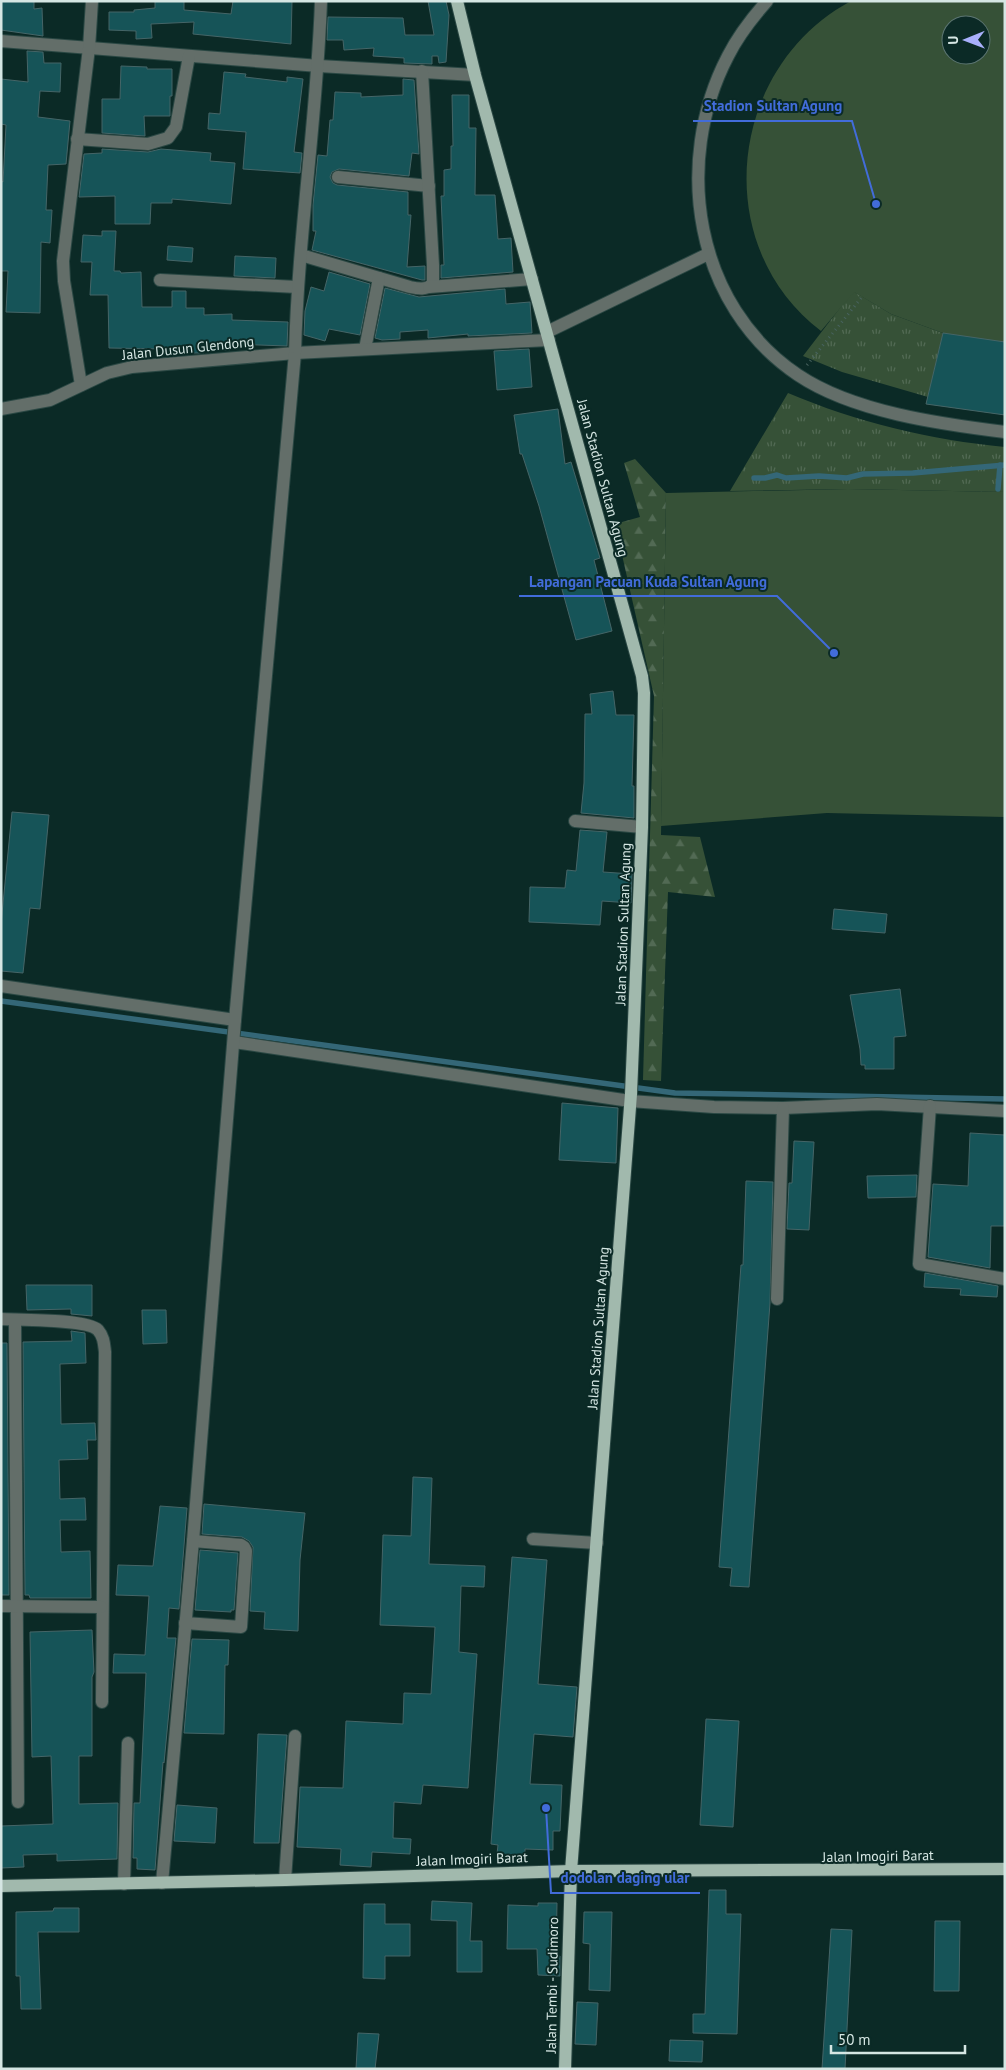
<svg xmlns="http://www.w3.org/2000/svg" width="1006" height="2070" font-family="'PT Sans',sans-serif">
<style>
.grass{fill:url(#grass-tufts)}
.forest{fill:url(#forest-firs)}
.pitch{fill:#365137;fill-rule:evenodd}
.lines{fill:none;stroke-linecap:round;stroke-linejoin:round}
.stream{stroke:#346777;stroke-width:5.5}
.building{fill:#165458;stroke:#456567}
.minor-casing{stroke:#2b4844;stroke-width:14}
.major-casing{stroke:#2b4844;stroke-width:14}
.path{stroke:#48635f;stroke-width:3;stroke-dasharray:1 4;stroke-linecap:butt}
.minor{stroke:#636e69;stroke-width:12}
.major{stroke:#a1b9ad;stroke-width:12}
.labels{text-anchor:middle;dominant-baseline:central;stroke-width:4;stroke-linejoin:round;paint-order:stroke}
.street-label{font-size:14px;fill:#d5e6e3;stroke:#0b2a26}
.leader{fill:none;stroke:#426cda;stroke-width:2}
.callout-dot{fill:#426cda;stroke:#0b2a26;stroke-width:2}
.callout-label{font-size:15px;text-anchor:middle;font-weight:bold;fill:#426cda;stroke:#0b2a26;stroke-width:4;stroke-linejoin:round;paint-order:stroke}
</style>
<defs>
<pattern id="grass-tufts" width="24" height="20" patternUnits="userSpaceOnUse" patternTransform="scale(1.25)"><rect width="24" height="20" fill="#365137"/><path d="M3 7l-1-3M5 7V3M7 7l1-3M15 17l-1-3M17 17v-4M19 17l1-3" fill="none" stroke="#526a54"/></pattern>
<pattern id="forest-firs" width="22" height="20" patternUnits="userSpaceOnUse" patternTransform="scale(1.25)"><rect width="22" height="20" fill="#365137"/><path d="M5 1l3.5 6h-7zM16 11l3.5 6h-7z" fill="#526a54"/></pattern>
</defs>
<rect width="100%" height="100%" fill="#0b2a26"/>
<g class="grass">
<path d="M 853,291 L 891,314 L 943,333 L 928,397 L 842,372 L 803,356 Z"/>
<path d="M 788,393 C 856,422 931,440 1005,447 L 1005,492 L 848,489 L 730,491 Z"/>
</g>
<path class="forest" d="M 635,459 L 666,493 L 661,835 L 700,837 L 715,897 L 668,892 L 661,1081 L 643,1080 L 654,696 L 615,524 L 640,517 L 624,463 Z"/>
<g class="pitch">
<path d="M 851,1 L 1005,1 L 1005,415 L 926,404 L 943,333 L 891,314 L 854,292 L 821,331 C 708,245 728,67 851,1 ZM 951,25 L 981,25 L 981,55 L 951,55 Z"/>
<path d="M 848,489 L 1005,492 L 1005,817 L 827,813 L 661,826 L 666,493 Z"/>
</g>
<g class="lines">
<g class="stream">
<path d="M 754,478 L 765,478 L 777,475 L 786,478 L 819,476 L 847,478 L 863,474 L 913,473 L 1005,465"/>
<path d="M 998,489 L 1000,465"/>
<path d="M 1,1001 L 675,1093 L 1005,1099"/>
</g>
</g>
<g class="building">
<path d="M 1,1 L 34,1 L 34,9 L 42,8 L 43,36 L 1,30 Z"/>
<path d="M 155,1 L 184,1 L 184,10 L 231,14 L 233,1 L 292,1 L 291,44 L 193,34 L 194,22 L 151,24 L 152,38 L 136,39 L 136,31 L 109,30 L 109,12 L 134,12 L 134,10 L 155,8 Z"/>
<path d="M 428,1 L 446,1 L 449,15 L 446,62 L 439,63 L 438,56 L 432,56 L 432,64 L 404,63 L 404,58 L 373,56 L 374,48 L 344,50 L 343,40 L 327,40 L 328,17 L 403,18 L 405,35 L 434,35 Z"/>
<path d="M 27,51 L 43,52 L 44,63 L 61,63 L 60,92 L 40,91 L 38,117 L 70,121 L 66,164 L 48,165 L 46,210 L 52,210 L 50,243 L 41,242 L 40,313 L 6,312 L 8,271 L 1,271 L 1,181 L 3,182 L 6,125 L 1,124 L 1,79 L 28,82 Z"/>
<path d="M 121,66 L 147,67 L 147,69 L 172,69 L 172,96 L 170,96 L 170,116 L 144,116 L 145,136 L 102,133 L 102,99 L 120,99 Z"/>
<path d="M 224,72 L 246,74 L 245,77 L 287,82 L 287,77 L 303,79 L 294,152 L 302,153 L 300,173 L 243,169 L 246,132 L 208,129 L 209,113 L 220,114 Z"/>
<path d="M 403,79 L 414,80 L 419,154 L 412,153 L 409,176 L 339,169 L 332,172 L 330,177 L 333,183 L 337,185 L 408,192 L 408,215 L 411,215 L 407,267 L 425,266 L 425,280 L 422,280 L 312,250 L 316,231 L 313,231 L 313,205 L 318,155 L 327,156 L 330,120 L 333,120 L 335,92 L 361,93 L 361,97 L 403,95 Z"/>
<path d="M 452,95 L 469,95 L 469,128 L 476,128 L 475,195 L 495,195 L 498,239 L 511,238 L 513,272 L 441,278 L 441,265 L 444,265 L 441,196 L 444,196 L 444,170 L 451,169 L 451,146 L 453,146 Z"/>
<path d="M 102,149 L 148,152 L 161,149 L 211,153 L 210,161 L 235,163 L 231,204 L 172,199 L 172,203 L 151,203 L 150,224 L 115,224 L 115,196 L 79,197 L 84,154 L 102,153 Z"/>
<path d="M 102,231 L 116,231 L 114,271 L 120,271 L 121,273 L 141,272 L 142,307 L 172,307 L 172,291 L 186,291 L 186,308 L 204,308 L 204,315 L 232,314 L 232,320 L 288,322 L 287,346 L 230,344 L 230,350 L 204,350 L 204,353 L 184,353 L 184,354 L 164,354 L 164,349 L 109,348 L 108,295 L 90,295 L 92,262 L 81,262 L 83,235 L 102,236 Z"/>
<path d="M 168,246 L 193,248 L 192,262 L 167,260 Z"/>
<path d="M 235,256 L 276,258 L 275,278 L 234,276 Z"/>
<path d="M 329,272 L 370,284 L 360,335 L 329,329 L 325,341 L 304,335 L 305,311 L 311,287 L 324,291 Z"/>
<path d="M 385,288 L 419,297 L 505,289 L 506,304 L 530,302 L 532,333 L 468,336 L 468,334 L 428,338 L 428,330 L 400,332 L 400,339 L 382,340 L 375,338 Z"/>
<path d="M 943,333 L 1005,342 L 1005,415 L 926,404 Z"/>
<path d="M 529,349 L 532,387 L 497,390 L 494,351 Z"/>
<path d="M 558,409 L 565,464 L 571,462 L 600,558 L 594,560 L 612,631 L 576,640 L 539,506 L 522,454 L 520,454 L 514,415 Z"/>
<path d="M 613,691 L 616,715 L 634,715 L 632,786 L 634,786 L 634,818 L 581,813 L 584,783 L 585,714 L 592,714 L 590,694 Z"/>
<path d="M 12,812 L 49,815 L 40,909 L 30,908 L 23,973 L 1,971 L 1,924 Z"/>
<path d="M 580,830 L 607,832 L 603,872 L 632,874 L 631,903 L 602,901 L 600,925 L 529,922 L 530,887 L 565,888 L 567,870 L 576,871 Z"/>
<path d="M 834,909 L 887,914 L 885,933 L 832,929 Z"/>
<path d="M 900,989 L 906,1036 L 894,1037 L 894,1069 L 865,1069 L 865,1065 L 861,1065 L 860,1049 L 850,995 Z"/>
<path d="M 562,1103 L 618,1108 L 616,1163 L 559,1160 Z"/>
<path d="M 970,1133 L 1005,1135 L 1005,1226 L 991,1226 L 990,1268 L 928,1257 L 933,1184 L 968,1186 Z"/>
<path d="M 794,1141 L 814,1142 L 809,1230 L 787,1229 L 789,1183 L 792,1183 Z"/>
<path d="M 917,1175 L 916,1197 L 868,1198 L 867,1176 Z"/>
<path d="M 746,1181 L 773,1182 L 770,1303 L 749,1587 L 730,1586 L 732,1568 L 719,1567 L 741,1265 L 743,1265 Z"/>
<path d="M 925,1273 L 998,1286 L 997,1297 L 960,1295 L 961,1289 L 924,1287 Z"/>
<path d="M 26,1285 L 92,1285 L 92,1316 L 71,1314 L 71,1309 L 27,1310 Z"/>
<path d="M 142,1310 L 166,1310 L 167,1343 L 143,1344 Z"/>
<path d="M 71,1331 L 85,1333 L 86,1363 L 60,1364 L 61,1424 L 95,1423 L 96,1440 L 87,1440 L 88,1459 L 59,1460 L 60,1499 L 85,1498 L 86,1520 L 60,1520 L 61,1552 L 90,1551 L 91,1598 L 30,1598 L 29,1595 L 25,1595 L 23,1342 L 72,1341 Z"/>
<path d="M 1,1343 L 7,1343 L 9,1595 L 1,1595 Z"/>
<path d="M 413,1477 L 432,1478 L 429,1564 L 485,1566 L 484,1587 L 461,1586 L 459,1652 L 477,1654 L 468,1788 L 423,1785 L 421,1804 L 394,1802 L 393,1838 L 411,1839 L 410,1854 L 372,1852 L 371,1867 L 340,1865 L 341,1849 L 297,1847 L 300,1787 L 343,1788 L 346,1721 L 403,1724 L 404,1693 L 431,1694 L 435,1627 L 380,1625 L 383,1535 L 411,1536 Z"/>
<path d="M 204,1504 L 305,1513 L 300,1560 L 298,1631 L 264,1629 L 265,1612 L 250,1611 L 253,1547 L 249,1541 L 242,1537 L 202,1534 Z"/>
<path d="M 160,1506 L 187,1508 L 179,1609 L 169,1608 L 167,1638 L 176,1638 L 164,1763 L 163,1762 L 155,1870 L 137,1869 L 137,1858 L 133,1858 L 134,1803 L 140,1803 L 146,1673 L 113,1673 L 114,1654 L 145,1655 L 149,1596 L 116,1595 L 118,1565 L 153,1566 Z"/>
<path d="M 200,1550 L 238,1553 L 234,1610 L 231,1610 L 231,1612 L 195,1610 Z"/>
<path d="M 512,1557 L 547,1560 L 538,1684 L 577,1687 L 573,1737 L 534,1734 L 530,1784 L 562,1785 L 560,1831 L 553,1831 L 553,1850 L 525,1849 L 525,1856 L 497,1854 L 498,1845 L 491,1844 Z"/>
<path d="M 92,1630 L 94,1672 L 92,1677 L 92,1756 L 79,1756 L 79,1804 L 118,1803 L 117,1859 L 57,1861 L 57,1854 L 23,1855 L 24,1867 L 1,1868 L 1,1826 L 53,1824 L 51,1756 L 32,1757 L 30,1632 Z"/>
<path d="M 192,1639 L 229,1640 L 228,1665 L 225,1665 L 224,1734 L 184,1733 Z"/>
<path d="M 706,1719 L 739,1721 L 733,1827 L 700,1825 Z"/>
<path d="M 258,1734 L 287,1735 L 279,1843 L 254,1843 Z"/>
<path d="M 177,1805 L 217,1808 L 215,1843 L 174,1841 Z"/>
<path d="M 709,1890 L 726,1890 L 726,1914 L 741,1914 L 737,2034 L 693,2033 L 693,2014 L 705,2014 Z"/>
<path d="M 432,1901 L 472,1903 L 470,1941 L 482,1941 L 482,1972 L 457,1972 L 457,1921 L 431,1920 Z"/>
<path d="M 538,1903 L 557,1903 L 556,1956 L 560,1956 L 560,1976 L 538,1975 L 537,1949 L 507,1949 L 508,1905 L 538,1906 Z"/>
<path d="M 364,1904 L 385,1904 L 385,1924 L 410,1924 L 410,1956 L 385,1956 L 385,1979 L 363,1978 Z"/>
<path d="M 54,1908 L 79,1908 L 79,1932 L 38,1932 L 41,2009 L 21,2009 L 20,1976 L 16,1976 L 16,1912 L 53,1911 Z"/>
<path d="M 584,1912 L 612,1912 L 610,1991 L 589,1990 L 590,1944 L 583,1943 Z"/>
<path d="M 935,1921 L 960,1921 L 959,1991 L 934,1991 Z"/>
<path d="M 831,1929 L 852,1930 L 845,2069 L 822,2069 Z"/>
<path d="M 577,2002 L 598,2003 L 596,2045 L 575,2044 Z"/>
<path d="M 358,2033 L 379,2034 L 375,2069 L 356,2069 Z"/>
<path d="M 670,2040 L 703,2041 L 702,2062 L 669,2061 Z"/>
</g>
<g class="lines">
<g class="minor-casing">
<g id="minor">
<path d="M 767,1 C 752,18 738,36 728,56 C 672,163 695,306 798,375 C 853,412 940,424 1005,432"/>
<path d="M 1,41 L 319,66 L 475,75"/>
<path d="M 77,139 L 148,144 L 168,138 L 176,127 L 189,56"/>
<path d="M 338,177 L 429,186"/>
<path d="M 301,255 L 410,287 C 419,289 426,290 433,284 L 433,265 L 422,71"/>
<path d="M 160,280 L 297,287"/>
<path d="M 429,287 L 532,279"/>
<path d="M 547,332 L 708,254"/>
<path d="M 365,349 L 379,278"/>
<path d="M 81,385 L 64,281 L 63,261 L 89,48 L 92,1"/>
<path d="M 1,409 L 50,400 L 107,373 L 132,367 L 295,353 L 549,340"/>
<path d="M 575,821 L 642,827"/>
<path d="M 1,986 L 235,1020"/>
<path d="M 234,1042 L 630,1101 L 714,1107 L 783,1108 L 877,1104 L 1005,1111"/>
<path d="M 930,1106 L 919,1264 L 1005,1279"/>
<path d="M 777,1299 L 783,1108"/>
<path d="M 1,1319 C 20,1320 87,1319 98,1330 C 104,1337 104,1344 105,1352 L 102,1702"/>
<path d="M 15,1320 L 18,1802"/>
<path d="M 533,1539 L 597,1543"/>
<path d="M 1,1606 L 101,1607"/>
<path d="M 185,1623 L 241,1627 L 246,1551 L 244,1547 L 241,1545 L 193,1541"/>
<path d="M 285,1880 L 295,1736"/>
<path d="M 162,1883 L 193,1541 L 235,1020 L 295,353 C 298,235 317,119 321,1"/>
<path d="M 124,1884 L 128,1743"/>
</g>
</g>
<g class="major-casing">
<g id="major">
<path d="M 457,1 L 475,75 L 642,676 L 644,693 L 642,827 L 631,1094 L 571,1871 L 565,2069"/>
<path d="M 1,1886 L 285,1880 L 571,1871 L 1005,1869"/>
</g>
</g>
<path class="path" d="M 807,365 L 862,297"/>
<use href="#minor" class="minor"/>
<use href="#major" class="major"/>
</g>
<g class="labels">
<g class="street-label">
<text transform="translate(188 348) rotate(-6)">Jalan Dusun Glendong</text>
<text transform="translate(603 478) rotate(75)">Jalan Stadion Sultan Agung</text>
<text transform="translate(623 924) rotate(-88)">Jalan Stadion Sultan Agung</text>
<text transform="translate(598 1328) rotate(-86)">Jalan Stadion Sultan Agung</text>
<text transform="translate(878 1856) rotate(-1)">Jalan Imogiri Barat</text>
<text transform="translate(472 1859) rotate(-2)">Jalan Imogiri Barat</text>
<text transform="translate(552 1985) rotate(-89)">Jalan Tembi - Sudimoro</text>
</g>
</g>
<path class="leader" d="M876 204L852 121H693M834 653L777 596H519M546 1808L551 1893H700"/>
<g class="callout-dot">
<circle cx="876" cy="204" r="5"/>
<circle cx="834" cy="653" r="5"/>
<circle cx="546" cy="1808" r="5"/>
</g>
<g class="callout-label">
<text x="773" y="111">Stadion Sultan Agung</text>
<text x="648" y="587">Lapangan Pacuan Kuda Sultan Agung</text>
<text x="625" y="1883">dodolan daging ular</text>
</g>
<rect width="1006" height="2070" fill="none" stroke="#d5e6e3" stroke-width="5"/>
<g transform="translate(966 40) rotate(269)"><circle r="24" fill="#0b2a26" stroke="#5c7572"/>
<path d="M0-4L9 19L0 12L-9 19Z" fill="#a8b0fc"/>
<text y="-8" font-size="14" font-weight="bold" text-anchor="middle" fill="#d5e6e3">U</text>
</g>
<path d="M831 2045v8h134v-8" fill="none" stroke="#d5e6e3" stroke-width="2.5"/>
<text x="838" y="2045" font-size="15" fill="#d5e6e3" stroke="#0b2a26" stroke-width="4" paint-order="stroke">50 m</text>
</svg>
